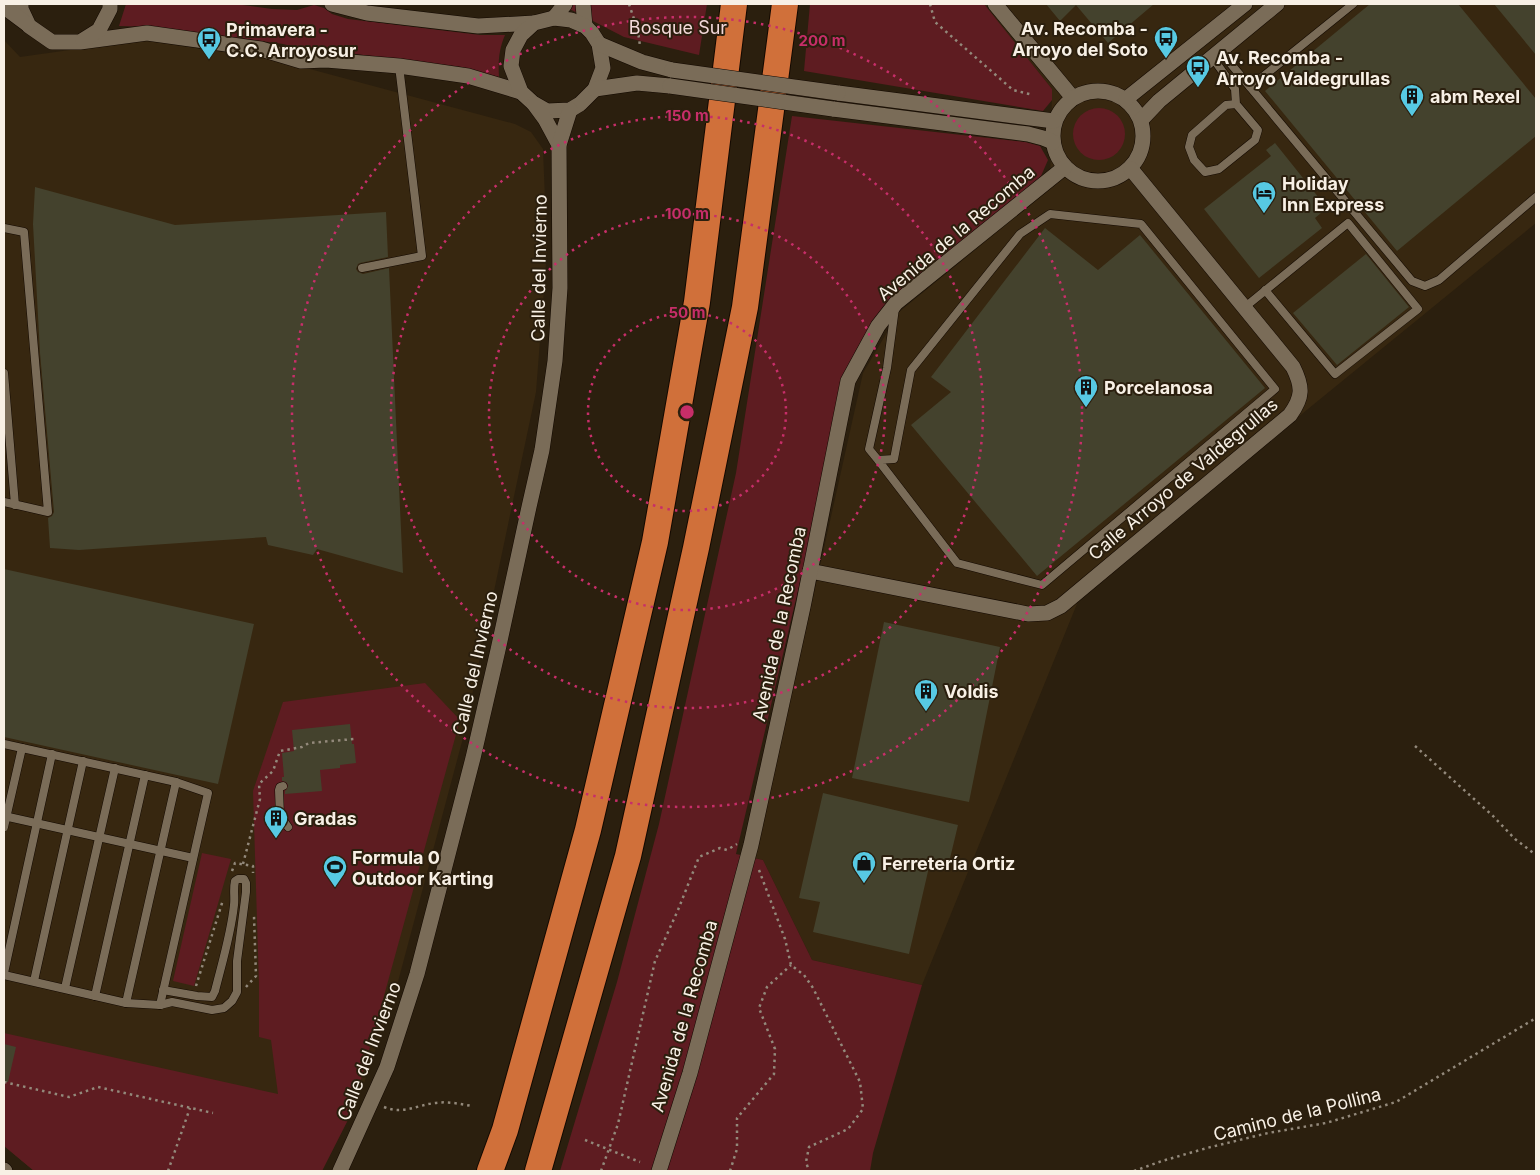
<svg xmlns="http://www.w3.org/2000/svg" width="1540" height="1175" font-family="Inter,sans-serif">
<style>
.built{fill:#372710}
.green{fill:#5e1c21}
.building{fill:#44422d}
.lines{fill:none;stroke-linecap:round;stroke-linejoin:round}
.lane-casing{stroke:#130900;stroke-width:9}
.street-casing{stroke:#130900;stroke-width:16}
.highway-casing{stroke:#130900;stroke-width:28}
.path{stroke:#93897b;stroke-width:2.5;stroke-dasharray:2.5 4;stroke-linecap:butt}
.lane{stroke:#7a6c58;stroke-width:8}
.street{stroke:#7a6c58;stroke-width:15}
.highway{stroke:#d0703a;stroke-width:26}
.street-bridge-casing{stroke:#130900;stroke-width:16;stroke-linecap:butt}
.street-bridge{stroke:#7a6c58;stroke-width:15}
.ring{fill:none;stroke:#c72e69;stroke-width:2.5;stroke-dasharray:2.5 5}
.labels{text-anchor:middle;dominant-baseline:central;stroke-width:4;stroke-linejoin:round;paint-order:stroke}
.park-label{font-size:18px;fill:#f3d9d9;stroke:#2b1f0e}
.poi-label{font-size:18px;font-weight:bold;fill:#f8f0e5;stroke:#2b1f0e;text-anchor:start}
.street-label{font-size:18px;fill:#f8f0e5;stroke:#2b1f0e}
.centre{fill:#c72e69;stroke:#2b1f0e;stroke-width:2.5}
.ring-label{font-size:15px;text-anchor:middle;font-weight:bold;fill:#c72e69;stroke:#2b1f0e;stroke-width:4;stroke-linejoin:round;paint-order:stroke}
</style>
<rect width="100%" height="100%" fill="#2b1f0e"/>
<g class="built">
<path d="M 984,4 L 1536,4 L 1536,223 L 1081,594 L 922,985 L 812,960 L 763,860 L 755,858 L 863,373 L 899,312 L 1050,189 L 1052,89 Z"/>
<path d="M 148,39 L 250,53 L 515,124 L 531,132 L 543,149 L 547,250 L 536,392 L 463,738 L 395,993 L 360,1095 L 322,1171 L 34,1171 L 4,1146 L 4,40 L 20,57 Z"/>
</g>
<g class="green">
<path d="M 126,4 L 235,4 L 272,9 L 297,10 L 314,5 L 324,8 L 332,14 L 348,19 L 480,35 L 505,35 C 499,49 498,61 499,77 L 461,67 L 331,51 L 323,53 L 304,55 L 295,47 L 283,44 L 157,27 L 119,26 Z"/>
<path d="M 560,4 L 707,4 L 699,55 L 624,37 Z"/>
<path d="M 810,4 L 984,4 L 1052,89 L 1052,100 L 1043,111 L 804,71 Z"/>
<circle cx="1099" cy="134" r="26"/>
<path d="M 792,116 L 1025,142 L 1040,146 L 1048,160 L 1041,176 L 894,298 L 856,350 L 840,388 L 807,552 L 736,854 L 763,860 L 812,960 L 922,985 L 873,1153 L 870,1171 L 560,1171 L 617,982 L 659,824 L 736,473 Z"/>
<path d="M 425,683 L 460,720 L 352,1112 L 322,1171 L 34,1171 L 4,1146 L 4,1033 L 278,1094 L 271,1040 L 259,1037 L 259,985 L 253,791 L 283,702 Z"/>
<path d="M 202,853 L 231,859 L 194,986 L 173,981 Z"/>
</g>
<g class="building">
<path d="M 1046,4 L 1154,4 L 1108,43 L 1076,5 L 1060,21 Z"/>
<path d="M 1370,4 L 1458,4 L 1536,99 L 1536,136 L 1397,251 L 1265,91 Z"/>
<path d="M 1494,4 L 1536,4 L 1536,55 Z"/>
<path d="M 1275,143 L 1327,208 L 1315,218 L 1322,228 L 1259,278 L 1204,209 L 1271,156 L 1266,150 Z"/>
<path d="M 35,187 L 175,225 L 386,212 L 388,257 L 360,263 L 358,264 L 356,269 L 358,272 L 363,274 L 389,268 L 403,573 L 317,549 L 313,555 L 268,545 L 266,537 L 79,550 L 50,548 L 48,518 L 52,516 L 54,512 L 40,353 L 33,224 Z"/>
<path d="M 1045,228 L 1098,270 L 1140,235 L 1265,388 L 1037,576 L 911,425 L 951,392 L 931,377 Z"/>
<path d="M 1366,254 L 1409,307 L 1337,365 L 1293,313 Z"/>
<path d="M 4,569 L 254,624 L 218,784 L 4,737 Z"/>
<path d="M 884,622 L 1000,647 L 969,802 L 852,778 Z"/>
<path d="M 350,724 L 352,744 L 354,744 L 356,763 L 340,765 L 340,768 L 320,770 L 322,791 L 285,794 L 285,791 L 287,789 L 288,785 L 286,782 L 282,781 L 282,777 L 284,777 L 282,753 L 294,751 L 292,730 Z"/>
<path d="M 823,793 L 958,825 L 947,871 L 929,867 L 909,954 L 813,932 L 820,902 L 799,898 Z"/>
<path d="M 4,1044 L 16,1047 L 8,1082 L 4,1082 Z"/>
</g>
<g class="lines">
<g class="lane-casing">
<g id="lane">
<path d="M 1220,51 L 1412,281 L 1425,286 L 1439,280 L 1536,197"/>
<path d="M 1212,57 L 1235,89 L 1236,104 L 1226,105 L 1192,135 L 1189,147 L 1194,160 L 1205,172 L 1219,169 L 1255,140 L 1258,130 L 1236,104"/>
<path d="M 1250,87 L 1353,4"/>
<path d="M 4,228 L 24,232 L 48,512 L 4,502"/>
<path d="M 362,268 L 422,256 L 399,66"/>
<path d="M 1245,307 L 1348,223 L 1418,309 L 1335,374 L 1265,290"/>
<path d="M 4,373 L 15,505"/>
<path d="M 878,460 L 957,563 L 1042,585 L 1275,389 L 1141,224 L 1050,214 L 1020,234 L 911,370 L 894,459 L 878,460 L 869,449 L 887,368 L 895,308"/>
<path d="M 4,744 L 176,782 L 208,793 L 160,1005"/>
<path d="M 283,786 L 280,787 L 279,790 L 280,816 L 288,827"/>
<path d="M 4,816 L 193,858"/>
<path d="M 4,827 L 22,748"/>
<path d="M 4,973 L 52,754"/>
<path d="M 4,975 L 126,1003 L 160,1005 L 172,1002 L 212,1010 L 224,1008 L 232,1001 L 237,992 L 237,961 L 246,892 L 246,883 L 244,879 L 238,879 L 235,881 C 233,889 235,897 234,905 C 231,934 222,963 215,991 L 212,997 L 197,996 L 163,990"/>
<path d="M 34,981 L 83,761"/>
<path d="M 65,988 L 115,768"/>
<path d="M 95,996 L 145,775"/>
<path d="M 126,1003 L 176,782"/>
</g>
</g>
<g class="street-casing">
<g id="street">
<path d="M 21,4 L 21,9 L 29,26 L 52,42 L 80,42 L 147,33 L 261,49 L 301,61 L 326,60 L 399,66 L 468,76 L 521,92"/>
<path d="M 332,4 L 367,13 L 478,26 L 534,23"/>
<path d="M 583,4 L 585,26"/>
<path d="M 995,4 L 1073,98"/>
<path d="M 4,7 L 27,24"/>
<path d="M 554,18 L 571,20 L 585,26 L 592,33 L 599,44 L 603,68 L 595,89 L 580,104 L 570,110 L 547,111 L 533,103 L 521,92 L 511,66 L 513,50 L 521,35 L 534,23 Z"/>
<path d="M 554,18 L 565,4"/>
<path d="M 83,40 L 99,30 L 110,9 L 110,4"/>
<path d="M 599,44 L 642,62 L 672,70"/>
<path d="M 595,89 L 637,83 L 670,86"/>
<circle cx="1098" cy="136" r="45"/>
<path d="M 838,93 L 1054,121"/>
<path d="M 1126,99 L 1245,4"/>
<path d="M 534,104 L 545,119 L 559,145"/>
<path d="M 833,109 L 1028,134 L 1043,138 L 1053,142"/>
<path d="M 1141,120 L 1159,101 L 1277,4"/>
<path d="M 810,571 L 1028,614 L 1047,613 L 1061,606 L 1290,415 C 1303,397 1303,387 1293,367 L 1131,169"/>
<path d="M 4,1170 L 5,1171"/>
<path d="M 340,1171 L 387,1067 L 417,974 L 473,758 L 498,650 L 529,507 L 542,450 L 555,361 L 560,288 L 559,145 L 570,110"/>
<path d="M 659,1171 L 690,1073 L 751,845 L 803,607 L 848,381 L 878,326 L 896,303 L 1065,167"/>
</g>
</g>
<g class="highway-casing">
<g id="highway">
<path d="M 490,1171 L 505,1130 L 588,830 L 655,542 L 697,302 L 734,4"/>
<path d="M 538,1171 L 628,856 L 696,548 L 745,307 L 785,4"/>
</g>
</g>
<g class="path">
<path d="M 629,4 L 638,31 L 640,46"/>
<path d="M 930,4 L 935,22 L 1013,90 L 1033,95"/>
<path d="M 1415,746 L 1493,816 L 1515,839 L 1536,855"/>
<path d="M 243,864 L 260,799 L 259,784 L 273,771 L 280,751 L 302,747 L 309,743 L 354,739"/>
<path d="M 759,870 L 785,939 L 791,965 L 804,975 L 813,988 L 860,1082 L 863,1109 L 848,1129 L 809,1147 L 806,1162 L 809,1171"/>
<path d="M 232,871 L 235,863 L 253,866 L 253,873"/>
<path d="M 196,986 L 223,900"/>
<path d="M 246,987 L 256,976 L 254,916"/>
<path d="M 4,1082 L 69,1097 L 98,1087 L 213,1113"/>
<path d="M 384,1107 C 403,1115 417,1105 435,1103 C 448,1101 460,1104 472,1106"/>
<path d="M 585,1140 L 640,1162"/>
<path d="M 168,1171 L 190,1108"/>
<path d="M 601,1171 L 618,1124 L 655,961 L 678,910 L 699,857 L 720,848 L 727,850 L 737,844"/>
<path d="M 730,1171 L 737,1149 L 737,1118 L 774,1074 L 775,1049 L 759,1008 L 767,987 L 791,965"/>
<path d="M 1134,1171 L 1162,1161 L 1207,1148 L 1268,1133 L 1326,1123 L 1396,1102 L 1536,1018"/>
</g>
<use href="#lane" class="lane"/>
<use href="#street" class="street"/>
<use href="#highway" class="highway"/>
<g class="street-bridge-casing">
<g id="street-bridge">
<path d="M 672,70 L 838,93"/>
<path d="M 670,86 L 833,109"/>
</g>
</g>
<use href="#street-bridge" class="street-bridge"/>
</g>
<g class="ring">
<circle cx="687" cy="412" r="99"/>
<circle cx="687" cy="412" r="198"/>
<circle cx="687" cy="412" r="296"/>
<circle cx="687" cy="412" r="395"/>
</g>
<defs>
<g id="bus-pin" transform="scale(1.25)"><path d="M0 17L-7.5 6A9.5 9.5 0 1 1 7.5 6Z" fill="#57c9e3" stroke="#2b1f0e"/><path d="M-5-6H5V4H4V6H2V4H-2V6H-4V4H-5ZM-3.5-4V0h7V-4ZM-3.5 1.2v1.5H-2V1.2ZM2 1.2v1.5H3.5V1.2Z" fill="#111"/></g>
<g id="building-pin" transform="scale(1.25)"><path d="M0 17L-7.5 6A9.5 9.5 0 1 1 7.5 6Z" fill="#57c9e3" stroke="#2b1f0e"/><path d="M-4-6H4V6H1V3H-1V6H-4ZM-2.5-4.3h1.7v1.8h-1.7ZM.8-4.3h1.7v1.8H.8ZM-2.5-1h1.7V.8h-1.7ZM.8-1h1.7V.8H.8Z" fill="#111"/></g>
<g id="hotel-pin" transform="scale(1.25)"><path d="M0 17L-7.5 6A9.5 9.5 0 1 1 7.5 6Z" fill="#57c9e3" stroke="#2b1f0e"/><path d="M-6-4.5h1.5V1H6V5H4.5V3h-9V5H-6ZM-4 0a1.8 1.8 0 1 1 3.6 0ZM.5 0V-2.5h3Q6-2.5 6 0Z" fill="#111"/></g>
<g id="shop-pin" transform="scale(1.25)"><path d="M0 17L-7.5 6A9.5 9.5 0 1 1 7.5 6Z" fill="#57c9e3" stroke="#2b1f0e"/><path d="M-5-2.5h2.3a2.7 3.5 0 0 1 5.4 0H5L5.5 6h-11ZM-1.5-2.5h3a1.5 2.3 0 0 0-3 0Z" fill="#111"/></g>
<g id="stadium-pin" transform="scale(1.25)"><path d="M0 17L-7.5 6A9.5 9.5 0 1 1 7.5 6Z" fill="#57c9e3" stroke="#2b1f0e"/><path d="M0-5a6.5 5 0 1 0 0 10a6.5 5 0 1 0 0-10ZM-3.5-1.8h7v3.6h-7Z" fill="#111"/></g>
</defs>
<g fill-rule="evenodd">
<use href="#bus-pin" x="1166" y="38"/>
<use href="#bus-pin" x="209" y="39"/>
<use href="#bus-pin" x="1198" y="67"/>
<use href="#building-pin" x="1412" y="96"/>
<use href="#hotel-pin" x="1264" y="193"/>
<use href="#building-pin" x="1086" y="387"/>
<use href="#building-pin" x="926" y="691"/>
<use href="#building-pin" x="276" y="818"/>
<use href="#shop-pin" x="864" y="863"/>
<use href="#stadium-pin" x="335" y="867"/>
</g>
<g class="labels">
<g class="park-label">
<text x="678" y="27">Bosque Sur</text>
</g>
<g class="poi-label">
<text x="1148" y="28" text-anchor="end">Av. Recomba -<tspan x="1148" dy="21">Arroyo del Soto</tspan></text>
<text x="226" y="29">Primavera -<tspan x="226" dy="21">C.C. Arroyosur</tspan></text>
<text x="1216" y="57">Av. Recomba -<tspan x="1216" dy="21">Arroyo Valdegrullas</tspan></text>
<text x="1430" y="96">abm Rexel</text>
<text x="1282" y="183">Holiday<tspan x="1282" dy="21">Inn Express</tspan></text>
<text x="1104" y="387">Porcelanosa</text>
<text x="944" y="691">Voldis</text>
<text x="294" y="818">Gradas</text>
<text x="352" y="857">Formula 0<tspan x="352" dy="21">Outdoor Karting</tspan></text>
<text x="882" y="863">Ferretería Ortiz</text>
</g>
<g class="street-label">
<text transform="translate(956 233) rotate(-40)">Avenida de la Recomba</text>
<text transform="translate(539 268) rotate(-89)">Calle del Invierno</text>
<text transform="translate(1183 479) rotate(-40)">Calle Arroyo de Valdegrullas</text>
<text transform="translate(779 624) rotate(-78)">Avenida de la Recomba</text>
<text transform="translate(475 663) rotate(-77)">Calle del Invierno</text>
<text transform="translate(684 1016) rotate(-74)">Avenida de la Recomba</text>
<text transform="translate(369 1051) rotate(-69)">Calle del Invierno</text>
<text transform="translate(1297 1114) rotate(-14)">Camino de la Pollina</text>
</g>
</g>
<circle cx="687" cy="412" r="8" class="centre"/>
<g class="ring-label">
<text x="822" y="46">200 m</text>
<text x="687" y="121">150 m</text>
<text x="687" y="219">100 m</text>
<text x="687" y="318">50 m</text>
</g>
<rect width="1540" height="1175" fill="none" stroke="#f8f0e5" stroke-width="10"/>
</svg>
